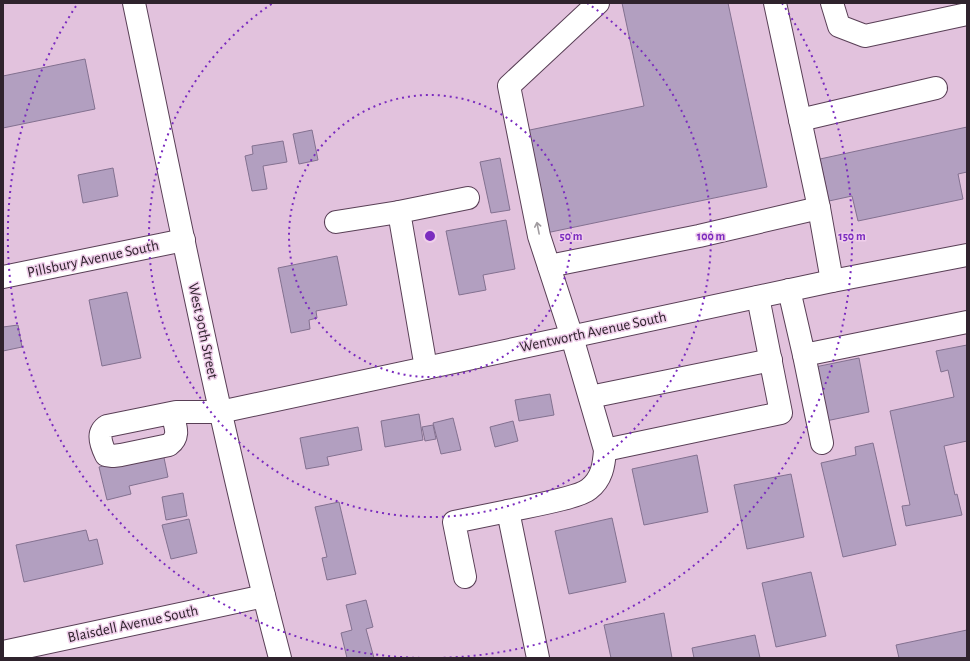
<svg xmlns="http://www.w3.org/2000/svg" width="970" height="661" font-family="'Alegreya Sans',sans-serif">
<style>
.building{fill:#b29fc0;stroke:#837190}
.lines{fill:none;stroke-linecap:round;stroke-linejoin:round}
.minor-casing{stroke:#593f56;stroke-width:24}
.minor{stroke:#fff;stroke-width:22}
.oneway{stroke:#a19ca0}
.ring{fill:none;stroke:#7b2cbf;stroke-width:2;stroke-dasharray:2 4}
.labels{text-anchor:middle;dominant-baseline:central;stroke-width:3;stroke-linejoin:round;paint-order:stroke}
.street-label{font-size:15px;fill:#2f232d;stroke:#efceea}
.centre{fill:#7b2cbf;stroke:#efceea;stroke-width:2}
.ring-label{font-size:12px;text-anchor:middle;font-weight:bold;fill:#7b2cbf;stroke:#efceea;stroke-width:3;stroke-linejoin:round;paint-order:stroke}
</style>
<rect width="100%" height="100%" fill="#e2c2dd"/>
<g class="building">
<path d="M 622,3 L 728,3 L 767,187 L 546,233 L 525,131 L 644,106 Z"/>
<path d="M 85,59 L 95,109 L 3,128 L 3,76 Z"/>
<path d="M 967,127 L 967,172 L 958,174 L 963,199 L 858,221 L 852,196 L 829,201 L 820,159 Z"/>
<path d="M 312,130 L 318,160 L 299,164 L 293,134 Z"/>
<path d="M 283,141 L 287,162 L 263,166 L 267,189 L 252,191 L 245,156 L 253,154 L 252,146 Z"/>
<path d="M 500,158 L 510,210 L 491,213 L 480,162 Z"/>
<path d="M 113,168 L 118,196 L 83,203 L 78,175 Z"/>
<path d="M 506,220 L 515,269 L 483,275 L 486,290 L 459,295 L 446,231 Z"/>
<path d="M 337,256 L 347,305 L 316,311 L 317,318 L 309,320 L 310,329 L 291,333 L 278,268 Z"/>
<path d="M 127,292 L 141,358 L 102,366 L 89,300 Z"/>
<path d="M 18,325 L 22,347 L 3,351 L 3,327 Z"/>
<path d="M 967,345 L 967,441 L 944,446 L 955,495 L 957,494 L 962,515 L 906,526 L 902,506 L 910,505 L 890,411 L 954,397 L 948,370 L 941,372 L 936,351 Z"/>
<path d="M 859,358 L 869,412 L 826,421 L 815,367 Z"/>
<path d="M 550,394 L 554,415 L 519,421 L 515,400 Z"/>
<path d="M 419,414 L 423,440 L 385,447 L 381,421 Z"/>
<path d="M 453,418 L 461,450 L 441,454 L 433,423 Z"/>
<path d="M 513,421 L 518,441 L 495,447 L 490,427 Z"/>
<path d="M 433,425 L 436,439 L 425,441 L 422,427 Z"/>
<path d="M 358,427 L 362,450 L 327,457 L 329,465 L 306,469 L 300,438 Z"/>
<path d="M 873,443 L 896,545 L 843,557 L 821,463 L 856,455 L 855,447 Z"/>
<path d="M 163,453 L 168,477 L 129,486 L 131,494 L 107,500 L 99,467 Z"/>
<path d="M 697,455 L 708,512 L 644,525 L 632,469 Z"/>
<path d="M 791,474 L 804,537 L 747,549 L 734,485 Z"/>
<path d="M 183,493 L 187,516 L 166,520 L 162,497 Z"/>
<path d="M 339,502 L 356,574 L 327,580 L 322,558 L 327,557 L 315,507 Z"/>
<path d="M 612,518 L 626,582 L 569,594 L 555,531 Z"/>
<path d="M 189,519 L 197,553 L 171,559 L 162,525 Z"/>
<path d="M 86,530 L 89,541 L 97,539 L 103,564 L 24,582 L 16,545 Z"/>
<path d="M 811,572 L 826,636 L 776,647 L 762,583 Z"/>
<path d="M 366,600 L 373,627 L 366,629 L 374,658 L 347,658 L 341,633 L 352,630 L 346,605 Z"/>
<path d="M 664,613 L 672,658 L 611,658 L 604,625 Z"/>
<path d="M 967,630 L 967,658 L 899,658 L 896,645 Z"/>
<path d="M 755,635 L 760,658 L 694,658 L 692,648 Z"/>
</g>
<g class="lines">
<g class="minor-casing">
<g id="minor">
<path d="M 134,3 C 180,222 223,442 280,658"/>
<path d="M 775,3 L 819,208 L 832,281"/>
<path d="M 832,3 L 839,26 L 865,36 L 967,14"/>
<path d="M 800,120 L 936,88"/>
<path d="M 336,222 L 399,212"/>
<path d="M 549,266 L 699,236 L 819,208"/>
<path d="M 3,277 L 184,240"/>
<path d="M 789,290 L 804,355 L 967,322"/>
<path d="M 804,355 L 822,443"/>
<path d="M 426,368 L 399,212 L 468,198"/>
<path d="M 590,397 L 771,360"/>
<path d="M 172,413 C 175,426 181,436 169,445 L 121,455 L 113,456 L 106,455 C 103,449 98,437 102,431 C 102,430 106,426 107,426 L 176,412 L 220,412 L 832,281 L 967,255"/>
<path d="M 605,450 L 781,413 L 758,297"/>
<path d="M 508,511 C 525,507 579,498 589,489 C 602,479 604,465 605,450 L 572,337 L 539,236 L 509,86 L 598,3"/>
<path d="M 465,577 L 454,522 L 508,511 L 538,658"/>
<path d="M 3,652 L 264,596"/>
</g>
</g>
<use href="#minor" class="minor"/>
</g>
<defs><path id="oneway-shaft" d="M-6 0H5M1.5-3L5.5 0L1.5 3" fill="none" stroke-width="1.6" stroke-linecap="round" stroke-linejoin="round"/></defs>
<use class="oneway" href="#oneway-shaft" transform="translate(538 228) rotate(-101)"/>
<g class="ring">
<circle cx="430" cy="236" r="141"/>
<path d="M587 3A281 281 0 1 1 273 3"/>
<path d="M426 658A422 422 0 0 1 78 3M782 3A422 422 0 0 1 434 658"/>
</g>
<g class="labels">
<g class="street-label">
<text transform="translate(93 259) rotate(-12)">Pillsbury Avenue South</text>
<text transform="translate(203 331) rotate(78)">West 90th Street</text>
<text transform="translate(593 332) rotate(-12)">Wentworth Avenue South</text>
<text transform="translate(133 624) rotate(-12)">Blaisdell Avenue South</text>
</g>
</g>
<circle cx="430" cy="236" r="6" class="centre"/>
<g class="ring-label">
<text x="571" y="240">50 m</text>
<text x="711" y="240">100 m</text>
<text x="852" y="240">150 m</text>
</g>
<rect width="970" height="661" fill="none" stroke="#2f232d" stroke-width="8"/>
</svg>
